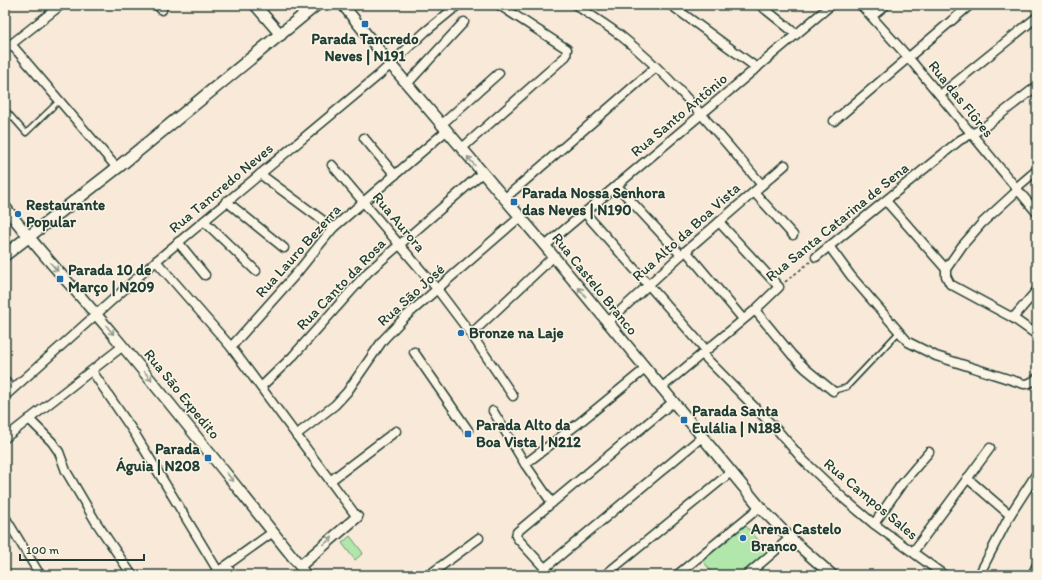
<svg xmlns="http://www.w3.org/2000/svg" width="1042" height="580" font-family="Itim,sans-serif">
<style>
.green{fill:#b1e7aa;stroke:#68926f}
.lines{fill:none;stroke-linecap:round;stroke-linejoin:round}
.service-casing{stroke:#1f3d34;stroke-width:7}
.minor-casing{stroke:#1f3d34;stroke-width:11}
.tertiary-casing{stroke:#1f3d34;stroke-width:13}
.secondary-casing{stroke:#1f3d34;stroke-width:14}
.path{stroke:#1f3d34;stroke-width:1.5;stroke-dasharray:3 3;stroke-linecap:butt}
.service{stroke:#fcf5e5;stroke-width:4}
.minor{stroke:#fcf5e5;stroke-width:8}
.tertiary{stroke:#fcf5e5;stroke-width:10}
.secondary{stroke:#fcf5e5;stroke-width:11}
.oneway{stroke:#8e998c}
.poi-dot{fill:#1f6fb2;stroke:#fcf5e5;stroke-width:1.5}
.labels{text-anchor:middle;dominant-baseline:central;stroke-width:3;stroke-linejoin:round;paint-order:stroke}
.poi-label{font-size:15px;font-weight:bold;fill:#1f3d34;stroke:#fcf5e5;text-anchor:start}
.street-label{font-size:15px;fill:#1f3d34;stroke:#fcf5e5}
</style>
<rect width="100%" height="100%" fill="#f9e9d8"/>
<filter id="ink" filterUnits="userSpaceOnUse"><feTurbulence type="fractalNoise" baseFrequency=".025" numOctaves="2"/><feDisplacementMap in="SourceGraphic" scale="8" xChannelSelector="R" yChannelSelector="G"/><feConvolveMatrix kernelMatrix="1 2 1 2 8 2 1 2 1" color-interpolation-filters="sRGB"/></filter>
<g filter="url(#ink)">
<g class="green">
<path d="M 745,525 L 768,551 L 739,575 L 714,575 L 703,561 Z"/>
<path d="M 350,536 L 363,553 L 355,560 L 342,543 Z"/>
</g>
<g class="lines">
<g class="service-casing">
<g id="service">
<path d="M 5,109 L 26,133 L 59,101"/>
<path d="M 5,378 L 13,388"/>
<path d="M 833,391 L 847,387 L 899,332"/>
</g>
</g>
<g class="minor-casing">
<g id="minor">
<path d="M 157,5 L 162,10"/>
<path d="M 576,5 C 591,16 607,25 621,36 C 675,79 718,134 762,185"/>
<path d="M 671,5 L 757,68"/>
<path d="M 760,5 L 796,34"/>
<path d="M 861,5 L 908,57 L 1037,213"/>
<path d="M 872,16 L 886,5"/>
<path d="M 11,44 L 117,168"/>
<path d="M 5,49 L 61,5"/>
<path d="M 407,84 L 464,22"/>
<path d="M 940,95 L 1037,17"/>
<path d="M 834,121 L 970,5"/>
<path d="M 441,125 L 499,73"/>
<path d="M 364,138 L 395,175"/>
<path d="M 461,149 L 566,56 L 567,49 L 499,5"/>
<path d="M 332,165 L 437,289 L 471,334 L 513,396"/>
<path d="M 260,174 L 333,228"/>
<path d="M 617,186 L 681,255"/>
<path d="M 1016,188 L 1037,170"/>
<path d="M 1018,190 L 982,223 L 962,246 L 946,269 L 946,276 L 950,284 L 1013,318 L 1037,335"/>
<path d="M 754,192 L 793,235"/>
<path d="M 504,199 L 656,67"/>
<path d="M 226,201 L 284,248"/>
<path d="M 886,201 L 946,269"/>
<path d="M 585,213 L 706,350"/>
<path d="M 204,221 L 256,271"/>
<path d="M 178,242 L 205,275"/>
<path d="M 545,246 L 831,5"/>
<path d="M 829,246 L 851,276 L 908,342 L 936,356 L 1024,384 C 1030,384 1033,382 1037,378"/>
<path d="M 686,251 L 743,319"/>
<path d="M 816,257 L 960,140 L 983,128 L 1037,86"/>
<path d="M 156,261 L 231,347 L 357,517"/>
<path d="M 755,310 L 792,355 L 806,369 L 833,391"/>
<path d="M 1013,318 L 1037,290"/>
<path d="M 607,323 L 681,255 L 785,165"/>
<path d="M 471,334 L 553,257"/>
<path d="M 231,347 L 296,274 L 333,228 L 446,131"/>
<path d="M 414,352 L 468,430"/>
<path d="M 702,354 L 779,432 L 803,460 L 843,498 L 874,524 L 944,575"/>
<path d="M 92,371 L 135,434 L 218,571"/>
<path d="M 261,387 L 293,356 L 368,272 L 482,173"/>
<path d="M 661,388 L 755,310 L 779,287 L 719,222"/>
<path d="M 5,396 L 156,261 L 379,75 L 425,32 L 458,5"/>
<path d="M 493,411 L 525,464 L 552,503"/>
<path d="M 29,419 L 52,442 L 59,452 L 66,471 L 96,522 L 132,575"/>
<path d="M 296,435 L 335,405 L 347,392 L 383,340 L 405,317 L 520,217"/>
<path d="M 5,438 L 123,346"/>
<path d="M 525,464 L 579,423 L 645,369"/>
<path d="M 967,478 L 1010,515"/>
<path d="M 330,481 L 396,431"/>
<path d="M 5,517 L 40,575"/>
<path d="M 874,524 L 901,485 L 929,452"/>
<path d="M 913,552 L 990,448"/>
<path d="M 226,566 L 233,575"/>
<path d="M 300,566 L 307,575"/>
<path d="M 545,568 L 702,437"/>
<path d="M 213,575 L 273,532"/>
<path d="M 429,575 L 479,538"/>
<path d="M 551,575 L 518,539 L 516,536 L 517,532 L 673,402"/>
<path d="M 605,575 L 731,472"/>
<path d="M 677,575 L 760,507"/>
<path d="M 747,575 L 790,538"/>
<path d="M 979,575 L 1010,515 L 1037,473"/>
<path d="M 1032,575 L 1037,565"/>
</g>
</g>
<g class="tertiary-casing">
<g id="tertiary">
<path d="M 255,5 L 281,35"/>
<path d="M 343,5 L 391,65 L 545,246 L 760,507 L 790,538 L 832,575"/>
<path d="M 5,207 C 39,252 79,293 115,337 C 178,412 238,489 300,566 L 357,517"/>
</g>
</g>
<g class="secondary-casing">
<path id="secondary" d="M 5,255 L 117,168 L 316,5"/>
</g>
<path class="path" d="M 785,282 L 810,262"/>
<use href="#service" class="service"/>
<use href="#minor" class="minor"/>
<use href="#tertiary" class="tertiary"/>
<use href="#secondary" class="secondary"/>
</g>
<defs><path id="oneway-shaft" d="M-6 0H5M1.5-3L5.5 0L1.5 3" fill="none" stroke-width="1.6" stroke-linecap="round" stroke-linejoin="round"/></defs>
<g class="oneway">
<use href="#oneway-shaft" transform="translate(471 161) rotate(-130)"/>
<use href="#oneway-shaft" transform="translate(54 267) rotate(48)"/>
<use href="#oneway-shaft" transform="translate(582 292) rotate(-129)"/>
<use href="#oneway-shaft" transform="translate(110 330) rotate(50)"/>
<use href="#oneway-shaft" transform="translate(148 376) rotate(51)"/>
<use href="#oneway-shaft" transform="translate(230 477) rotate(52)"/>
<use href="#oneway-shaft" transform="translate(328 541) rotate(-41)"/>
</g>
</g>
<g class="poi-dot">
<rect x="361" y="20" width="8" height="8" rx="2"/>
<rect x="510" y="198" width="8" height="8" rx="2"/>
<circle cx="18" cy="214" r="4"/>
<rect x="56" y="275" width="8" height="8" rx="2"/>
<circle cx="461" cy="333" r="4"/>
<rect x="680" y="416" width="8" height="8" rx="2"/>
<rect x="464" y="430" width="8" height="8" rx="2"/>
<rect x="204" y="454" width="8" height="8" rx="2"/>
<circle cx="743" cy="538" r="4"/>
</g>
<g class="labels">
<g class="poi-label">
<text x="365" y="39" text-anchor="middle">Parada Tancredo<tspan x="365" dy="17">Neves | N191</tspan></text>
<text x="522" y="193">Parada Nossa Senhora<tspan x="522" dy="17">das Neves | N190</tspan></text>
<text x="26" y="205">Restaurante<tspan x="26" dy="17">Popular</tspan></text>
<text x="68" y="270">Parada 10 de<tspan x="68" dy="17">Março | N209</tspan></text>
<text x="469" y="333">Bronze na Laje</text>
<text x="692" y="411">Parada Santa<tspan x="692" dy="17">Eulália | N188</tspan></text>
<text x="476" y="425">Parada Alto da<tspan x="476" dy="17">Boa Vista | N212</tspan></text>
<text x="200" y="449" text-anchor="end">Parada<tspan x="200" dy="17">Águia | N208</tspan></text>
<text x="751" y="529">Arena Castelo<tspan x="751" dy="17">Branco</tspan></text>
</g>
<g class="street-label">
<text transform="translate(961 99) rotate(51)">Rua das Flôres</text>
<text transform="translate(679 115) rotate(-40)">Rua Santo Antônio</text>
<text transform="translate(221 188) rotate(-40)">Rua Tancredo Neves</text>
<text transform="translate(399 222) rotate(50)">Rua Aurora</text>
<text transform="translate(837 222) rotate(-39)">Rua Santa Catarina de Sena</text>
<text transform="translate(686 232) rotate(-42)">Rua Alto da Boa Vista</text>
<text transform="translate(298 251) rotate(-48)">Rua Lauro Bezerra</text>
<text transform="translate(341 284) rotate(-46)">Rua Canto da Rosa</text>
<text transform="translate(595 284) rotate(51)">Rua Castelo Branco</text>
<text transform="translate(411 295) rotate(-42)">Rua São José</text>
<text transform="translate(182 394) rotate(51)">Rua São Expedito</text>
<text transform="translate(871 499) rotate(40)">Rua Campos Sales</text>
</g>
</g>
<rect width="1042" height="580" fill="none" stroke="#fcf5e5" stroke-width="20"/>
<rect x="10" y="10" width="1022" height="560" fill="none" stroke="#1f3d34" stroke-width="1.5" filter="url(#ink)"/>
<path d="M20 554v6h124v-6" fill="none" stroke="#1f3d34" stroke-width="2"/>
<text x="26" y="554" font-size="12" fill="#1f3d34" stroke="#fcf5e5" stroke-width="3" paint-order="stroke">100 m</text>
</svg>
